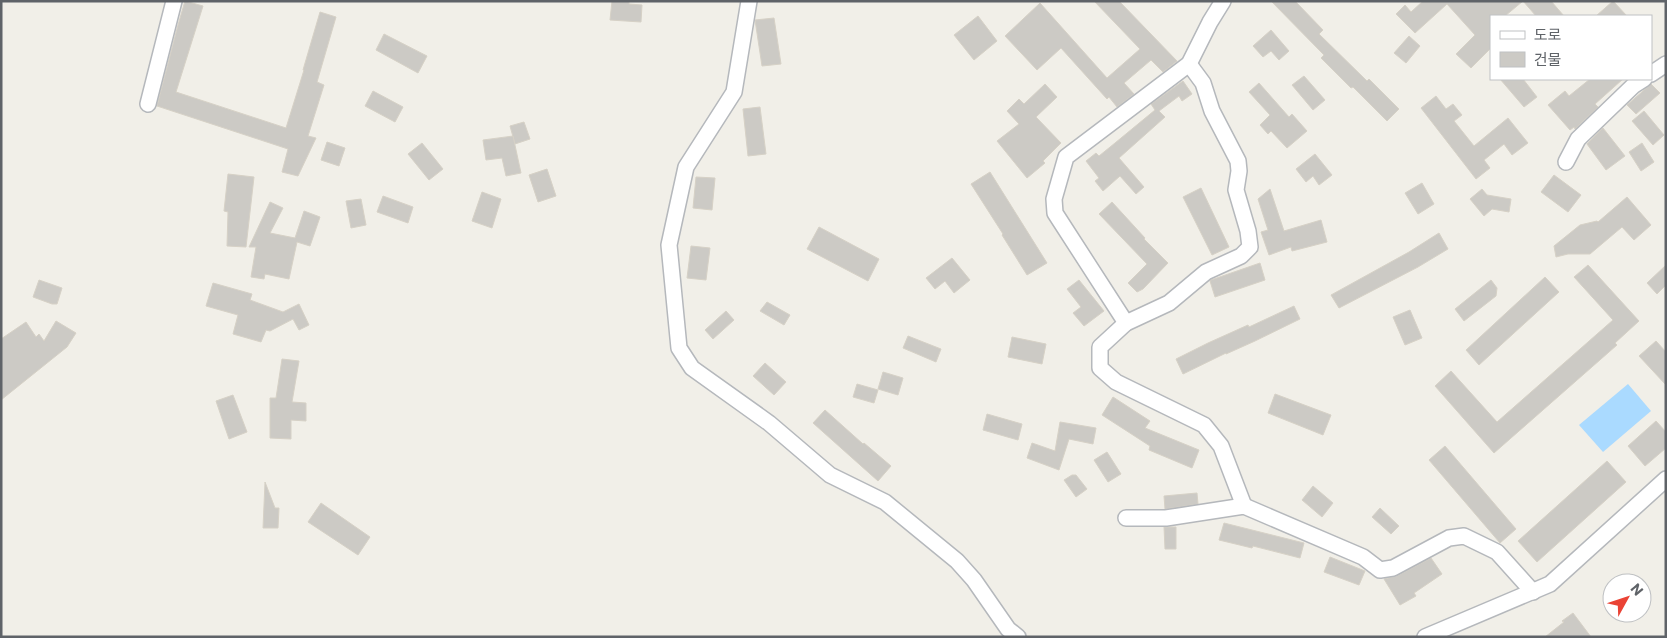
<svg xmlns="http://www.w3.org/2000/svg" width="1667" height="638" font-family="Commissioner,'Noto Sans KR',sans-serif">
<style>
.water{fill:#aadaff}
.building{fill:#cccac5;stroke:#d6d1c6}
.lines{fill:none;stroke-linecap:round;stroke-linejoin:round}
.minor-casing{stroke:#b5b8bc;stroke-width:18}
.minor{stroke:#fff;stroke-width:15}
</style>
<rect width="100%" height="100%" fill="#f1efe8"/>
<path class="water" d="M 1628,384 L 1651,411 L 1603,452 L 1579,425 Z"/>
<g class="building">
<path d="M 185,1 L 203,6 L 176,92 L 286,128 L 304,70 L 303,70 L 320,12 L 336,17 L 317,82 L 324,85 L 308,136 L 316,138 L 298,176 L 282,172 L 288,149 L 157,106 L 178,25 Z"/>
<path d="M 612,1 L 629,1 L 629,4 L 642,5 L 641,22 L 610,20 Z"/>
<path d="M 1094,1 L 1119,1 L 1177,61 L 1163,72 L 1151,60 L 1124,83 L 1134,94 L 1117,107 L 1109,97 L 1107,99 L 1061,48 L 1037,70 L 1005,36 L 1040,3 L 1107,78 L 1140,49 Z"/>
<path d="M 1271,1 L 1295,1 L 1323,30 L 1319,34 L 1367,81 L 1369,79 L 1399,109 L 1387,121 L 1353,87 L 1351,88 L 1321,58 L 1324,55 Z"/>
<path d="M 1423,1 L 1523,1 L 1505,16 L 1491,16 L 1491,48 L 1471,68 L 1456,54 L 1475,35 L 1447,4 L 1415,33 L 1396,14 L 1405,5 L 1411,12 Z"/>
<path d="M 1523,1 L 1551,1 L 1564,16 L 1536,16 Z"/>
<path d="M 1613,1 L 1627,16 L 1596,16 Z"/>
<path d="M 978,16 L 997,41 L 974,60 L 954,35 Z"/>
<path d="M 774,18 L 781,64 L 762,66 L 755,20 Z"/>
<path d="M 1271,30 L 1289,51 L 1279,60 L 1271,51 L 1263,57 L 1253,46 Z"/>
<path d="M 384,34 L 427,56 L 418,73 L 376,50 Z"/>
<path d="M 1409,36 L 1420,46 L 1406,63 L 1394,53 Z"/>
<path d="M 1304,76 L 1325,100 L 1313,110 L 1292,85 Z"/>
<path d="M 1500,79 L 1523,79 L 1537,97 L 1524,107 Z"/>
<path d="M 1590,79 L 1623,79 L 1595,104 L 1598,107 L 1575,129 L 1574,127 L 1570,130 L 1548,105 L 1565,91 L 1569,96 Z"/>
<path d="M 1183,81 L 1192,94 L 1182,101 L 1179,96 L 1159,111 L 1165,117 L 1119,158 L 1144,187 L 1136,194 L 1120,176 L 1103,191 L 1095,181 L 1099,178 L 1086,161 L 1096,153 L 1099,156 L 1115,143 L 1155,110 L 1151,104 Z"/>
<path d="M 1259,83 L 1289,117 L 1292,114 L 1307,131 L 1287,148 L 1271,131 L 1268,134 L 1260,125 L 1270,115 L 1249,92 Z"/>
<path d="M 1045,84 L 1057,97 L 1036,117 L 1061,143 L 1043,161 L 1045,163 L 1027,178 L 997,141 L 1019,124 L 1007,111 L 1019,99 L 1024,104 Z"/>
<path d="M 1651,84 L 1660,93 L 1636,114 L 1627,105 Z"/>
<path d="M 373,91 L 403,107 L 395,122 L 365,106 Z"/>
<path d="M 1436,96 L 1446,109 L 1453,104 L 1462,115 L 1454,121 L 1474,146 L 1508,118 L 1528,143 L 1512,155 L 1504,144 L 1484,160 L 1490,168 L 1476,179 L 1421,108 Z"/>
<path d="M 760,107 L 766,154 L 748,156 L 743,109 Z"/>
<path d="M 1644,111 L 1664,135 L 1653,145 L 1632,121 Z"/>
<path d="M 524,122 L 530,139 L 515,144 L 510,126 Z"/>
<path d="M 1603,128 L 1625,156 L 1606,170 L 1587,144 Z"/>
<path d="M 513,136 L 521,173 L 506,176 L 502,158 L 486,160 L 483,140 Z"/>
<path d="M 327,142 L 345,148 L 339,166 L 321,160 Z"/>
<path d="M 422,143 L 443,169 L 429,180 L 408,154 Z"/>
<path d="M 1642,143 L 1654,162 L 1641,171 L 1629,152 Z"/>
<path d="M 1315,154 L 1332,175 L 1319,185 L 1313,176 L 1306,182 L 1296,169 Z"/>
<path d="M 547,169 L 556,196 L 538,202 L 529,175 Z"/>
<path d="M 990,172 L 1047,263 L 1027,275 L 1002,235 L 1003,234 L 971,184 Z"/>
<path d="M 228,174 L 254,177 L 246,247 L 227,246 L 228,212 L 224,211 Z"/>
<path d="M 1554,175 L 1581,195 L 1568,212 L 1541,192 Z"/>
<path d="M 696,177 L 715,178 L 712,210 L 693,208 Z"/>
<path d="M 1422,183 L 1434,204 L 1418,214 L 1405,193 Z"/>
<path d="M 1201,188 L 1229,247 L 1212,255 L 1183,197 Z"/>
<path d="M 1270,189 L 1284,231 L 1321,220 L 1327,242 L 1292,251 L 1291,247 L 1269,255 L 1261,232 L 1268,230 L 1258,199 Z"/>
<path d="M 1482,189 L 1487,195 L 1511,199 L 1509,212 L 1492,209 L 1484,216 L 1470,199 Z"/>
<path d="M 482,192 L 501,199 L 492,228 L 472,221 Z"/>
<path d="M 383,196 L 413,207 L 408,223 L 377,212 Z"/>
<path d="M 1627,197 L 1651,225 L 1634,240 L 1622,227 L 1590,254 L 1568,254 L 1556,257 L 1554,246 L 1580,225 L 1597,221 L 1598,222 Z"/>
<path d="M 361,199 L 366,225 L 351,228 L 346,201 Z"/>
<path d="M 270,202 L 283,208 L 270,233 L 295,238 L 304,211 L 320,217 L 310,246 L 297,242 L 289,279 L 265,274 L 264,279 L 251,277 L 256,247 L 249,247 Z"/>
<path d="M 1112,202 L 1145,238 L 1144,239 L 1168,263 L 1143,289 L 1137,292 L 1128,283 L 1147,264 L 1099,214 Z"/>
<path d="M 819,227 L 879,259 L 868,281 L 807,249 Z"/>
<path d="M 1439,233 L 1448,249 L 1418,267 L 1339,308 L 1331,295 L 1409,252 Z"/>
<path d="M 691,246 L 710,248 L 706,280 L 687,278 Z"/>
<path d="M 952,258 L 970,280 L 954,293 L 945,281 L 935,289 L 926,278 Z"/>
<path d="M 1260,263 L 1265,280 L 1215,297 L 1210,281 L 1211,280 Z"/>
<path d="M 1588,265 L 1639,321 L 1615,343 L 1617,345 L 1494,453 L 1435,386 L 1451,371 L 1497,422 L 1613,320 L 1574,277 Z"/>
<path d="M 1666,265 L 1666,285 L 1657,294 L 1647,283 Z"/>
<path d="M 1545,277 L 1559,292 L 1479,365 L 1466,350 Z"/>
<path d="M 39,280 L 62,288 L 57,304 L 52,304 L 33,297 Z"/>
<path d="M 1079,280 L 1104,311 L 1084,326 L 1073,313 L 1081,307 L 1067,289 Z"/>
<path d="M 1491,280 L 1497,288 L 1496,296 L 1464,321 L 1455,309 Z"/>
<path d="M 213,283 L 252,294 L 250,300 L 283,312 L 299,304 L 309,325 L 299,330 L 293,319 L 270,331 L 266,330 L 261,342 L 233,334 L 238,315 L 206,306 Z"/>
<path d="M 767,302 L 790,315 L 784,325 L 760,311 Z"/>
<path d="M 1294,306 L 1300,319 L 1255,341 L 1226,354 L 1226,353 L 1183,374 L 1176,359 L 1208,343 L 1248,325 L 1249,327 Z"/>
<path d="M 1410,310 L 1422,338 L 1405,345 L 1393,317 Z"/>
<path d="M 726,311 L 734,320 L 713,339 L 705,330 Z"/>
<path d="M 56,321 L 76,333 L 67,347 L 1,400 L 1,339 L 26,322 L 36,337 L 39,334 L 44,341 Z"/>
<path d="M 908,336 L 941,349 L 936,362 L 903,348 Z"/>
<path d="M 1012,337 L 1046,344 L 1042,364 L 1008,357 Z"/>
<path d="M 1656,341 L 1666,352 L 1666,385 L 1639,356 Z"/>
<path d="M 282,359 L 299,361 L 292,402 L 306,403 L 306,421 L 291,420 L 291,439 L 270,438 L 270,398 L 276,398 Z"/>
<path d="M 765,363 L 786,382 L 774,395 L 753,376 Z"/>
<path d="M 883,372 L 903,378 L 898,395 L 878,389 Z"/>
<path d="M 857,384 L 878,390 L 874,403 L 853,397 Z"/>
<path d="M 1275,394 L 1331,415 L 1323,435 L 1268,413 Z"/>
<path d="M 233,395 L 247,432 L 229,439 L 216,401 Z"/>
<path d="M 1113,397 L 1150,421 L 1145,428 L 1199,450 L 1192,468 L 1149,450 L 1150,446 L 1102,415 Z"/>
<path d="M 825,410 L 863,444 L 864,443 L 891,466 L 878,481 L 813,423 Z"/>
<path d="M 987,414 L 1022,424 L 1018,440 L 983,430 Z"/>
<path d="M 1656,421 L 1666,432 L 1666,448 L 1645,466 L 1628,446 Z"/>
<path d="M 1060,422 L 1096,428 L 1093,444 L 1069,439 L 1059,470 L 1027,458 L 1032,443 L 1055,451 Z"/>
<path d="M 1445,446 L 1516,529 L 1500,543 L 1429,460 Z"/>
<path d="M 1107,452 L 1121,474 L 1108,482 L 1094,460 Z"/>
<path d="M 1607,461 L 1626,482 L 1537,562 L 1518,541 Z"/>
<path d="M 1072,475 L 1076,475 L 1087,489 L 1076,497 L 1064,480 Z"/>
<path d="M 265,482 L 275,508 L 279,508 L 278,528 L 263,528 Z"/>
<path d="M 1313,486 L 1333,503 L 1322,517 L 1302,500 Z"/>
<path d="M 1197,493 L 1198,504 L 1165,509 L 1164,496 Z"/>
<path d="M 321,503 L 370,537 L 358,555 L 308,522 Z"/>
<path d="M 1380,508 L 1399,526 L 1391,534 L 1372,517 Z"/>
<path d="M 1224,523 L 1304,543 L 1300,558 L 1253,546 L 1252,548 L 1219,540 Z"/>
<path d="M 1164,527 L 1176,527 L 1176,549 L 1165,549 Z"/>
<path d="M 1330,557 L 1365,571 L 1359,585 L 1324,572 Z"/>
<path d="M 1431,558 L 1442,574 L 1414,593 L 1416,596 L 1400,605 L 1384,579 L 1397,576 Z"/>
<path d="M 1573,613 L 1591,637 L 1545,637 L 1564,622 L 1562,621 Z"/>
</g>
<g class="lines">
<g class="minor-casing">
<g id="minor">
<path d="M 749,1 L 734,92 L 686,167 L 669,245 L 679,348 L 692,368 L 769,423 L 830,475 L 885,502 L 957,561 L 974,580 L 1008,629 L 1018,637"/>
<path d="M 1189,64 L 1203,83 L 1212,111 L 1238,161 L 1239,171 L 1236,190 L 1248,231 L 1250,247 L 1241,256 L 1206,272 L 1169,303 L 1126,323 L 1100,347 L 1100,368 L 1116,382 L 1204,425 L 1221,446 L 1244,506"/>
<path d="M 1651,74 L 1666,64"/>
<path d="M 148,104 L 174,1"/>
<path d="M 1566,162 L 1578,139 L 1633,86 L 1644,79"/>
<path d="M 1126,323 L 1055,213 L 1054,199 L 1066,157 L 1189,64 L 1210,22 L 1223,1"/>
<path d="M 1126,518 L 1166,518 L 1244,506 L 1363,557 L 1380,570 L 1393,568 L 1449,538 L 1464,536 L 1497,552 L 1533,592"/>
<path d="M 1425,637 L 1550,584 L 1666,479"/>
</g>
</g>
<use href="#minor" class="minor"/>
</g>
<rect width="1667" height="638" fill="none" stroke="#5f6368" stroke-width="5"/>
<rect x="1490" y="15" width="162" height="65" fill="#ffffff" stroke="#bfc1c3"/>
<rect x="1500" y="31" width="25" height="8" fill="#ffffff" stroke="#bfc1c3"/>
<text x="1534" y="40" font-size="15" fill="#5f6368">도로</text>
<rect x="1500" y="52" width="25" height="15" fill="#cccac5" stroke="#bfc1c3"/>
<text x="1534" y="65" font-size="15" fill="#5f6368">건물</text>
<g transform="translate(1627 598) rotate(50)"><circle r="24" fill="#ffffff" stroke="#bfc1c3"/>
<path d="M0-4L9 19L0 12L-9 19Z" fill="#ea4335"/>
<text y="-8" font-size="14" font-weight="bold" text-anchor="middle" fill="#5f6368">N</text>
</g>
</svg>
